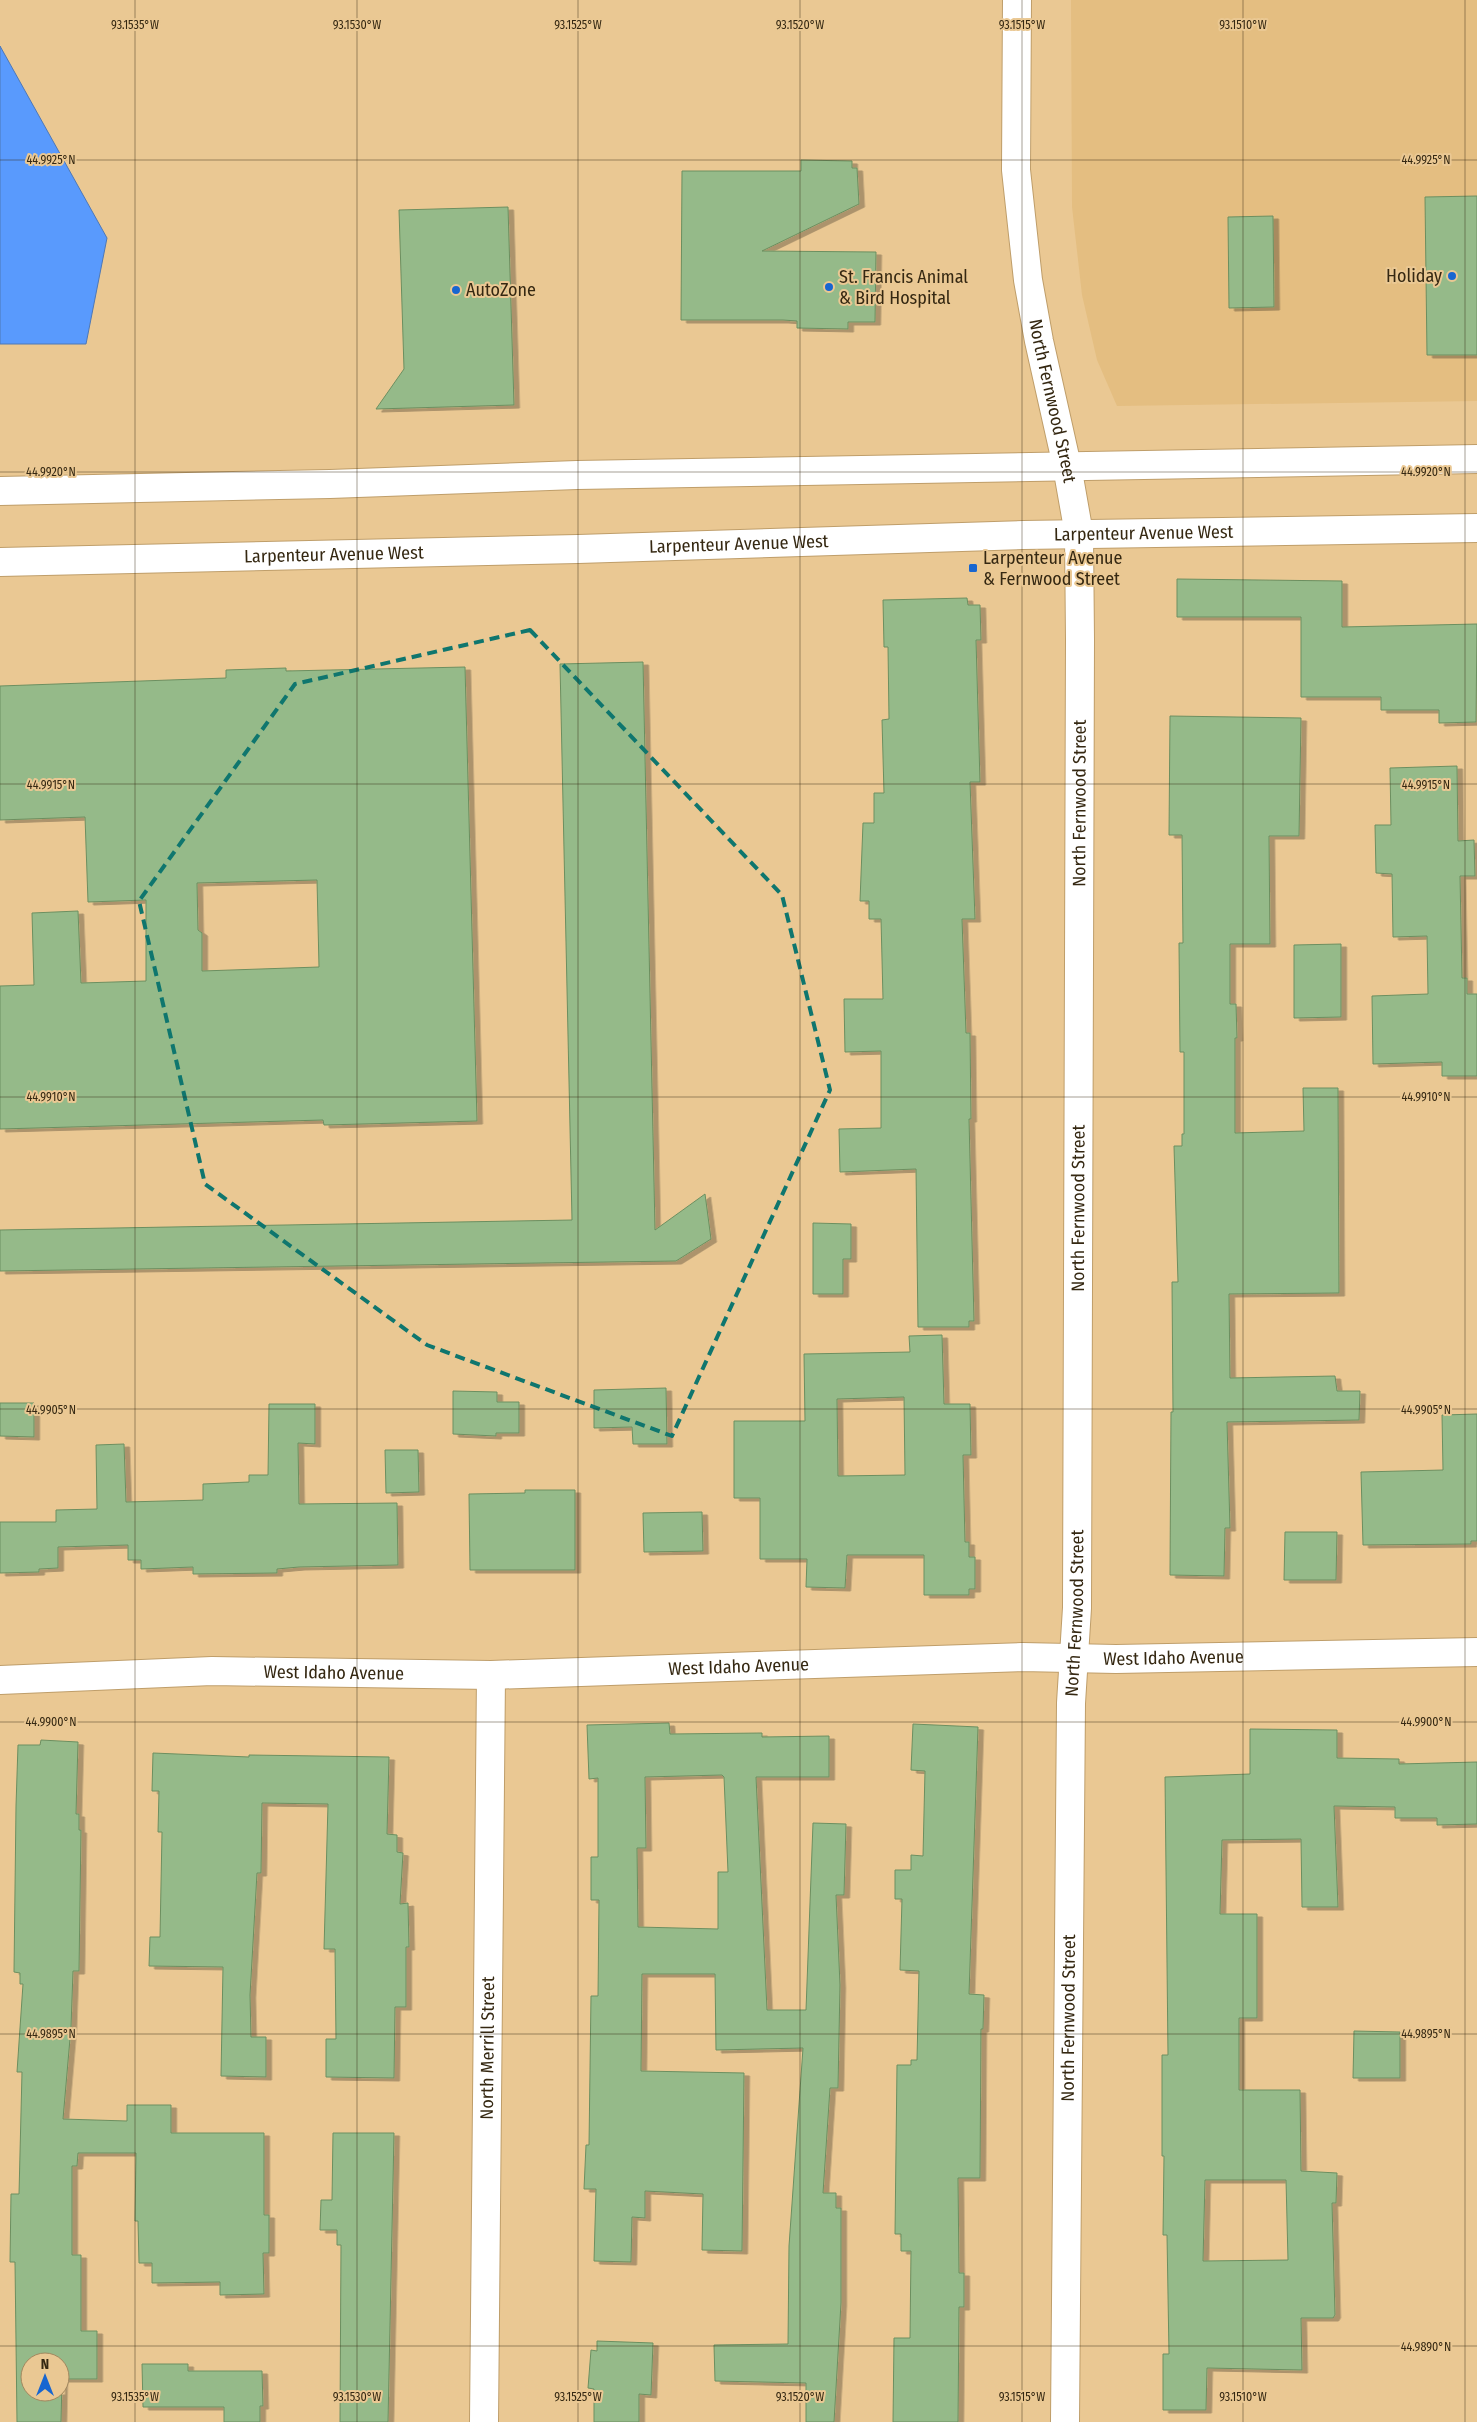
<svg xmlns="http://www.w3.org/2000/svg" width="1477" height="2422" font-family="'Fira Sans Condensed',sans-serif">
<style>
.built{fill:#e4be81}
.water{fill:#599afd;stroke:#4e78b6}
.building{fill:#95ba89;stroke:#6c8f60;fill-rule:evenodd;filter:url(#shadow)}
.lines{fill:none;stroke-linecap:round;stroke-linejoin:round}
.minor-casing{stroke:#bf9e6a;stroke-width:30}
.tertiary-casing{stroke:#bf9e6a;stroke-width:30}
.secondary-casing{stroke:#bf9e6a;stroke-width:30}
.minor{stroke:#fff;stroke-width:28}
.tertiary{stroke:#fff;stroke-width:28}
.secondary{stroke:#fff;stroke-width:28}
.marked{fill:none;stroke:#0f766e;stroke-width:4;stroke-dasharray:10 6;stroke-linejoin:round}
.ticks{fill:none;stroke:#352812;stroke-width:1;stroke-opacity:0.45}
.poi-dot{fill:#1866d0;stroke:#eac893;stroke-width:2}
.labels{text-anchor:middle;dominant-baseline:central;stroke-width:4;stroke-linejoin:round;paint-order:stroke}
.poi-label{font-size:18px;fill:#352812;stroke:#eac893;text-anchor:start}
.street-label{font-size:18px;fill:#352812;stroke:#eac893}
.ticks-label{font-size:12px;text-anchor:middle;fill:#352812;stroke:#eac893;stroke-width:4;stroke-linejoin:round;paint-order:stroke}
</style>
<defs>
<filter id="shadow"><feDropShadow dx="5.5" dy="3" stdDeviation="0" flood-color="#0004"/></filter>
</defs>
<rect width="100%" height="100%" fill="#eac893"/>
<path class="built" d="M 1071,0 L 1477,0 L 1477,401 L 1117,406 L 1097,360 L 1082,295 L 1072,207 Z"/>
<path class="water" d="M 0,46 L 107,238 L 86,344 L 0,344 Z"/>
<g class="building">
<path d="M 801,160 L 852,161 L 852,168 L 857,168 L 859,204 L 762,251 L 876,252 L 875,322 L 848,322 L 848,329 L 797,328 L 797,321 L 783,320 L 681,320 L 682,171 L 801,171 Z"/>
<path d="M 1477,196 L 1477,355 L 1427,355 L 1425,197 Z"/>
<path d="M 508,207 L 514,405 L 376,409 L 404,369 L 399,210 Z"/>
<path d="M 1273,216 L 1274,307 L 1229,308 L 1228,217 Z"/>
<path d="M 1177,579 L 1342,581 L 1342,627 L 1477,624 L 1476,722 L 1439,723 L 1439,710 L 1381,710 L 1381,697 L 1301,697 L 1301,617 L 1177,617 Z"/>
<path d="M 967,598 L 968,605 L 980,605 L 981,640 L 976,640 L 980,782 L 970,782 L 975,919 L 962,919 L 966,1033 L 970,1033 L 971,1119 L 969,1119 L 974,1321 L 969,1321 L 969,1327 L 918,1327 L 916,1169 L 840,1172 L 839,1129 L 881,1128 L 881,1051 L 845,1052 L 844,999 L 883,999 L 881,919 L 869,919 L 869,901 L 860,901 L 863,823 L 874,823 L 874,793 L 884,793 L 882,720 L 889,719 L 888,647 L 884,647 L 883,600 Z"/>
<path d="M 643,662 L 655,1230 L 705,1194 L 711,1239 L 676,1261 L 0,1271 L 0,1230 L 572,1220 L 560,664 Z"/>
<path d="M 465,667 L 477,1121 L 324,1125 L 323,1120 L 0,1129 L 0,986 L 34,985 L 32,913 L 78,911 L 81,983 L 146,981 L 146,900 L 88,902 L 85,817 L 0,820 L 0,686 L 226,678 L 226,670 L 286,668 L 286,671 ZM 317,880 L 319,967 L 202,971 L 202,933 L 198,930 L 197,883 Z"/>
<path d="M 1170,716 L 1301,718 L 1299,836 L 1269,836 L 1270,944 L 1230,944 L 1230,1004 L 1236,1004 L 1237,1038 L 1235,1038 L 1235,1133 L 1304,1131 L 1303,1088 L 1338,1088 L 1339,1293 L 1229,1294 L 1230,1378 L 1335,1376 L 1337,1391 L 1360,1391 L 1359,1420 L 1227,1422 L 1230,1528 L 1225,1528 L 1224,1576 L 1170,1575 L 1171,1412 L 1173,1412 L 1172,1282 L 1178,1282 L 1174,1146 L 1182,1146 L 1182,1134 L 1184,1134 L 1184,1052 L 1180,1052 L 1179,943 L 1183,943 L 1182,835 L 1169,835 Z"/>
<path d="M 1457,766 L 1458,841 L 1474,840 L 1475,876 L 1460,876 L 1462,978 L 1467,978 L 1467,994 L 1477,994 L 1477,1076 L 1442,1076 L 1442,1062 L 1373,1064 L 1372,996 L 1428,994 L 1427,936 L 1393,937 L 1392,874 L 1376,873 L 1375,825 L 1391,825 L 1390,768 Z"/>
<path d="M 1341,944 L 1341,1017 L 1294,1018 L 1294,945 Z"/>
<path d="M 813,1223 L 851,1224 L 851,1259 L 843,1259 L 843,1294 L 813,1294 Z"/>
<path d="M 942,1335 L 944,1404 L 970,1404 L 971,1455 L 963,1455 L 965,1542 L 969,1542 L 969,1557 L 975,1557 L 975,1589 L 969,1589 L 969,1595 L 924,1595 L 924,1555 L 847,1555 L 845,1588 L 806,1587 L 807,1559 L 760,1559 L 760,1498 L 734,1498 L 734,1421 L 805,1421 L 804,1354 L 910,1352 L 909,1336 ZM 904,1397 L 905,1475 L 838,1476 L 837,1399 Z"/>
<path d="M 666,1388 L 667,1444 L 633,1444 L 632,1427 L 594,1428 L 594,1390 Z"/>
<path d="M 453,1391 L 497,1392 L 497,1402 L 519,1402 L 519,1433 L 496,1433 L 496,1436 L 453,1434 Z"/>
<path d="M 0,1403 L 34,1403 L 34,1437 L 0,1436 Z"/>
<path d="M 269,1404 L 315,1404 L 315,1444 L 298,1443 L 299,1504 L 397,1503 L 398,1565 L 299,1567 L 277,1569 L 277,1573 L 193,1574 L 193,1567 L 141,1569 L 141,1560 L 128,1560 L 128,1545 L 58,1547 L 58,1568 L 39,1569 L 39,1572 L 0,1573 L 0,1522 L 56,1522 L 56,1510 L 97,1509 L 96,1445 L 124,1444 L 126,1502 L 203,1500 L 203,1484 L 249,1482 L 249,1475 L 268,1475 Z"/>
<path d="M 1477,1414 L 1477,1541 L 1471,1541 L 1471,1544 L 1363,1545 L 1361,1472 L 1443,1470 L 1442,1415 Z"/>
<path d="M 385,1450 L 418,1450 L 419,1492 L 386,1493 Z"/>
<path d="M 525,1490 L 575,1490 L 575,1570 L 470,1570 L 469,1494 L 525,1493 Z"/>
<path d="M 702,1512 L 703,1551 L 644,1552 L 643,1513 Z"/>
<path d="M 1285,1532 L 1337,1532 L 1336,1580 L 1284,1580 Z"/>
<path d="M 669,1723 L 670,1734 L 762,1733 L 762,1737 L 829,1736 L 829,1777 L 756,1777 L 767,2010 L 806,2010 L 813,1823 L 846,1824 L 844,1895 L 836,1895 L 840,1985 L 838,2088 L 830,2088 L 823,2193 L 836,2193 L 836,2208 L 841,2208 L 841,2303 L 834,2422 L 806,2422 L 806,2383 L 715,2381 L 714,2345 L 788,2344 L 789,2246 L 803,2048 L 716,2050 L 715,1974 L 642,1974 L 641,2071 L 744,2073 L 742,2251 L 702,2250 L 703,2194 L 645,2191 L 645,2218 L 632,2217 L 631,2262 L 594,2261 L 596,2189 L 584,2189 L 586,2145 L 589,2145 L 591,1996 L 598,1996 L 599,1900 L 591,1900 L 591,1857 L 598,1857 L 598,1778 L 589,1779 L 587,1725 ZM 722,1775 L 724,1777 L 728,1872 L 718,1872 L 718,1929 L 638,1927 L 637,1848 L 646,1848 L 645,1777 Z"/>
<path d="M 913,1724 L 978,1727 L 969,1994 L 984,1995 L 983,2029 L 981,2029 L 980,2178 L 958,2178 L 959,2273 L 964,2273 L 964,2307 L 959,2307 L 958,2422 L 893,2422 L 894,2338 L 910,2338 L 911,2251 L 901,2251 L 901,2234 L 895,2234 L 897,2065 L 911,2065 L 911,2060 L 917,2060 L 919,1971 L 900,1970 L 902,1899 L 895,1899 L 895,1870 L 911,1870 L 911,1855 L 923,1856 L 925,1771 L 911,1770 Z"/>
<path d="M 1250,1729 L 1337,1730 L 1337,1758 L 1399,1759 L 1399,1764 L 1477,1762 L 1477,1824 L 1437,1825 L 1437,1818 L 1395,1818 L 1395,1807 L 1334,1806 L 1338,1907 L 1302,1907 L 1301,1839 L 1222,1840 L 1220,1914 L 1257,1914 L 1257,2018 L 1239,2018 L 1239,2090 L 1300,2090 L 1301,2171 L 1337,2173 L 1336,2203 L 1332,2203 L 1335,2315 L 1333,2318 L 1301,2318 L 1302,2370 L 1207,2368 L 1206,2410 L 1163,2410 L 1163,2354 L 1169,2354 L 1167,2235 L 1163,2235 L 1164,2156 L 1162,2156 L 1162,2055 L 1168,2055 L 1165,1777 L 1250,1774 ZM 1205,2180 L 1286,2180 L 1288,2260 L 1203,2261 Z"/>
<path d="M 41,1740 L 78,1742 L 76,1814 L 79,1814 L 79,1830 L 81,1830 L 79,1971 L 73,1971 L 71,2027 L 63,2119 L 127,2121 L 127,2105 L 171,2105 L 171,2133 L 264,2133 L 264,2215 L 269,2215 L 269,2253 L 263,2253 L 264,2294 L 220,2295 L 220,2282 L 152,2283 L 152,2263 L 139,2263 L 138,2221 L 135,2221 L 136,2153 L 78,2153 L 77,2166 L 72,2166 L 72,2255 L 81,2255 L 81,2331 L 97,2331 L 97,2379 L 62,2379 L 61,2422 L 17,2422 L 15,2262 L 10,2262 L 11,2194 L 19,2194 L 22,2072 L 17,2072 L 23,1984 L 20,1984 L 20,1973 L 14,1972 L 16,1806 L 18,1745 L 40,1745 ZM 30,2362 L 60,2362 L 60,2392 L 30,2392 Z"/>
<path d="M 153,1753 L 249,1757 L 249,1755 L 389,1757 L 387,1834 L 397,1835 L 397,1852 L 403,1853 L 400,1904 L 408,1903 L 409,1947 L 406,1947 L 406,2007 L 395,2007 L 394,2078 L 326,2077 L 326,2039 L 336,2039 L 335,1949 L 324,1949 L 328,1804 L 262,1803 L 261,1873 L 257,1873 L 250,1995 L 251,2037 L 266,2037 L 266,2077 L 221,2076 L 223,1967 L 149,1966 L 150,1937 L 160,1937 L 162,1832 L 158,1832 L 159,1791 L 152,1791 Z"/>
<path d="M 1354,2031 L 1400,2032 L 1400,2078 L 1353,2078 Z"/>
<path d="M 333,2133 L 394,2133 L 388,2422 L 340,2422 L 341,2245 L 337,2245 L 337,2230 L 320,2230 L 321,2200 L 332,2200 Z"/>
<path d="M 597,2341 L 653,2343 L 651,2395 L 639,2394 L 639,2422 L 594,2422 L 594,2389 L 588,2388 L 591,2350 L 597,2351 Z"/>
<path d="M 142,2364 L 188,2364 L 188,2371 L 262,2371 L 263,2406 L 260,2406 L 260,2422 L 224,2422 L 224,2407 L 143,2407 Z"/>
</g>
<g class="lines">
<g class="minor-casing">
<g id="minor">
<path id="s1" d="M 0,1680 L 212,1671 L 491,1675 L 1022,1657 L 1116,1659 L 1477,1652"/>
<path id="s2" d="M 484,2422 L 491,1675"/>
<path id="s3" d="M 1065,2422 L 1071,1703 L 1077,1608 L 1080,640 L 1079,534"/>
</g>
</g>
<g class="tertiary-casing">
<g id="tertiary">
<path id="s4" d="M 1017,0 L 1016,170 L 1028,280 L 1039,341 L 1067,466 L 1079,534"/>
</g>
</g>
<g class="secondary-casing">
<g id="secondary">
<path d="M 0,491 L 330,484 L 577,475 L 1477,459"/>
<path id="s5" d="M 0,562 L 578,549 L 1023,535 L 1477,528"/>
</g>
</g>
<use href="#minor" class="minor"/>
<use href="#tertiary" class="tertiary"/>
<use href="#secondary" class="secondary"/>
</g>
<path class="marked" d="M 530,630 L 782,895 L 830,1090 L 672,1436 L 427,1345 L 205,1184 L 139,901 L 295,684 Z"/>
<path class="ticks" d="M 135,0 L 135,2422M 357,0 L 357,2422M 578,0 L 578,2422M 800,0 L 800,2422M 1022,0 L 1022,2422M 1243,0 L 1243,2422M 1465,0 L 1465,2422M 0,160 L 1477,160M 0,472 L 1477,472M 0,784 L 1477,784M 0,1097 L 1477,1097M 0,1409 L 1477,1409M 0,1722 L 1477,1722M 0,2034 L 1477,2034M 0,2346 L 1477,2346"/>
<g class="poi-dot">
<circle cx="1452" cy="276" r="5"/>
<circle cx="829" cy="287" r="5"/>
<circle cx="456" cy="290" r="5"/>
<rect x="968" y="563" width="10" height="10" rx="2.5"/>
</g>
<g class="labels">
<g class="poi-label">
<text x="1442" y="276" text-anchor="end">Holiday</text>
<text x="839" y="277">St. Francis Animal<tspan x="839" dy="21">&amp; Bird Hospital</tspan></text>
<text x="466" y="290">AutoZone</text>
<text x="983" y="558">Larpenteur Avenue<tspan x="983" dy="21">&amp; Fernwood Street</tspan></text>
</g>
<g class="street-label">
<text stroke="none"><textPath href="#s4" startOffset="404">North Fernwood Street</textPath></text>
<text stroke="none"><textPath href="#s5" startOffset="1144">Larpenteur Avenue West</textPath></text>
<text stroke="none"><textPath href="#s5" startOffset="739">Larpenteur Avenue West</textPath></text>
<text stroke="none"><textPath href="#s5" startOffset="334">Larpenteur Avenue West</textPath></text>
<text stroke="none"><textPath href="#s3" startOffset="1619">North Fernwood Street</textPath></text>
<text stroke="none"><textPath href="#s3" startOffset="1214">North Fernwood Street</textPath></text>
<text stroke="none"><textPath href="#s3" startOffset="809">North Fernwood Street</textPath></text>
<text stroke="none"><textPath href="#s1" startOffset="1174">West Idaho Avenue</textPath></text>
<text stroke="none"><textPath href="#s1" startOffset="739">West Idaho Avenue</textPath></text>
<text stroke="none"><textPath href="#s1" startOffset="334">West Idaho Avenue</textPath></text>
<text stroke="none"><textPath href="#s3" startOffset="404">North Fernwood Street</textPath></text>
<text stroke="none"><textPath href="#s2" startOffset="374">North Merrill Street</textPath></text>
</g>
</g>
<g class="ticks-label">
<text x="135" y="29">93.1535°W</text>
<text x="357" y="29">93.1530°W</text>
<text x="578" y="29">93.1525°W</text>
<text x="800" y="29">93.1520°W</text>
<text x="1022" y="29">93.1515°W</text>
<text x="1243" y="29">93.1510°W</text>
<text x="51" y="164">44.9925°N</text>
<text x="1426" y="164">44.9925°N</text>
<text x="51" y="476">44.9920°N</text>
<text x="1426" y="476">44.9920°N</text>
<text x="51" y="789">44.9915°N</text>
<text x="1426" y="789">44.9915°N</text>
<text x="51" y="1101">44.9910°N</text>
<text x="1426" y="1101">44.9910°N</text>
<text x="51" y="1414">44.9905°N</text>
<text x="1426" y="1414">44.9905°N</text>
<text x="51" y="1726">44.9900°N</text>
<text x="1426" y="1726">44.9900°N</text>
<text x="51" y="2038">44.9895°N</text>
<text x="1426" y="2038">44.9895°N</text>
<text x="1426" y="2351">44.9890°N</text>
<text x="135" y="2401">93.1535°W</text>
<text x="357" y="2401">93.1530°W</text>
<text x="578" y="2401">93.1525°W</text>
<text x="800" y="2401">93.1520°W</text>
<text x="1022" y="2401">93.1515°W</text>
<text x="1243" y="2401">93.1510°W</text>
</g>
<g transform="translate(45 2377)"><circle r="24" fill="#eac893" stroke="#a2885f"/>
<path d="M0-4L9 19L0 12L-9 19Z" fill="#1866d0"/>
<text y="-8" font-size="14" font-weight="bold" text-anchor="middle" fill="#352812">N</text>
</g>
</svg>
